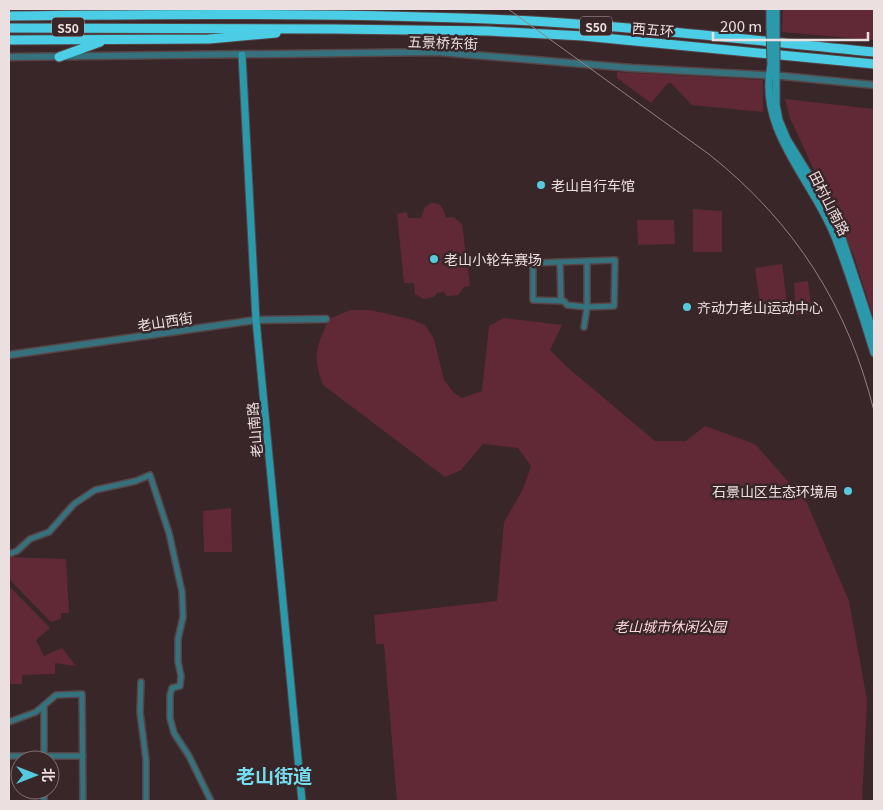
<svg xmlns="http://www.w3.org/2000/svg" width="883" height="810" font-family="Georgia,'Noto Sans SC',serif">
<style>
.green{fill:#612936}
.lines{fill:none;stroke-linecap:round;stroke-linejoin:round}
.minor-casing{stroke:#564446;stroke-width:8}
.tertiary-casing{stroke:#564446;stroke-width:9}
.secondary-casing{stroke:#564446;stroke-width:9}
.motorway-casing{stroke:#564446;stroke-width:11}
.minor{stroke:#35727d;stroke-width:5}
.tertiary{stroke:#35727d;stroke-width:6}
.secondary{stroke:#2a99ab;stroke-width:7}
.motorway{stroke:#4bcee5;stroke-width:9}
.rail{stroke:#928284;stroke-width:1}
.secondary-bridge-casing{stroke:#564446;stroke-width:9;stroke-linecap:butt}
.secondary-bridge{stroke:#2a99ab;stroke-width:7}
.poi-dot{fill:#55cadf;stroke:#392629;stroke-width:2}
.labels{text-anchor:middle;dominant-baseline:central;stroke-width:5;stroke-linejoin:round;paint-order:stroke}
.shield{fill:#392629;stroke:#b6a8a9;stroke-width:1}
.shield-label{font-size:12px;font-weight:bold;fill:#ecdfe0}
.street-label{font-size:14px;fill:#ecdfe0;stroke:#392629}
.poi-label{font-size:14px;fill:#ecdfe0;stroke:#392629;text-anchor:start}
.park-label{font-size:14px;font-style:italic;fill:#fed6dc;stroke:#392629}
.district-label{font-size:19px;font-weight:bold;fill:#76def1;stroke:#392629}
</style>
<rect width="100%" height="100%" fill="#392629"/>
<g class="green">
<path d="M 783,9 L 874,9 L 874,40 L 782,32 Z"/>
<path d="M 617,72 L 763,80 L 763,112 L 692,105 L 671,83 L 668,83 L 651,103 L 617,78 Z"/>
<path d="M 785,99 L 874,109 L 874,319 L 854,256 L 790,118 Z"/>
<path d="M 431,203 C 442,203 443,208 446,218 L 453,217 L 462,224 L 470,286 L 464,287 L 458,295 L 447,296 L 444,292 L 437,293 L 434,297 L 424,299 L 415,294 L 414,283 L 404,283 L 397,214 L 407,212 L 408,218 L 421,218 L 425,207 Z"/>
<path d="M 693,209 L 722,211 L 722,252 L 693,252 Z"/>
<path d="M 637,220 L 674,220 L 675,244 L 638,245 Z"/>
<path d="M 782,264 L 788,311 L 762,316 L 755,268 Z"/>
<path d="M 808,281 L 812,313 L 796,315 L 794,283 Z"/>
<path d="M 350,310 L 370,310 L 410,319 L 425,325 L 434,339 L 444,380 L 454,393 L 462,398 L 482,391 L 489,326 L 504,318 L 562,325 L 550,350 L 567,367 L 655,441 L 686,441 L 705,426 L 755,444 L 807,503 L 849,601 L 867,700 L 862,801 L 397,801 L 384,644 L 376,644 L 374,615 L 497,601 L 504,522 L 523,489 L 531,466 L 518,448 L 483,444 L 461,470 L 445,477 L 323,385 C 312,354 316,348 329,319 Z"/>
<path d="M 231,508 L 232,552 L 204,552 L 203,511 Z"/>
<path d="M 9,557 L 66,559 L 69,613 L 61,613 L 61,619 L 51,622 L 9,579 Z"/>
<path d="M 9,586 L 50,628 L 36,640 L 44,656 L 62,648 L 76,666 L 55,663 L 55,674 L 22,675 L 22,684 L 9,684 Z"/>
</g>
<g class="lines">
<g class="minor-casing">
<g id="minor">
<path d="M 560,262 L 561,301"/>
<path d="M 584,327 L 587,307 L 614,306 L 615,260 C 587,261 560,262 533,263 L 533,300 L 564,301 L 567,305 L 587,307 L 587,261"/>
<path d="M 9,554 L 17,551 L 30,539 L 49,532 L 74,504 L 95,490 L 136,481 L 150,475 L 169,533 L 182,592 L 183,617 L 178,639 L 178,662 L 181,676 L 180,686 L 172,688 L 170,695 L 170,718 L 174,733 L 189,756 L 211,801"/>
<path d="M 141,682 L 140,712 L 146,760 L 146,801"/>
<path d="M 44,706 L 44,760"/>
<path d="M 9,722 L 36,712 L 56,695 L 82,694 L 83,801"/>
<path d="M 9,756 L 83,756"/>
<path d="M 44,790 L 44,801"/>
</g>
</g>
<g class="tertiary-casing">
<g id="tertiary">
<path d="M 9,57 L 437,52 L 632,68 L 782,76 L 874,85"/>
<path d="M 9,355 L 256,320 L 326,319"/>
</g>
</g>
<g class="secondary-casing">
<g id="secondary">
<path d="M 770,9 L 770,27"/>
<path d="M 776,9 L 776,29"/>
<path d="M 242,55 L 256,320 L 302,801"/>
<path d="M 771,65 C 757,131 813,180 835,237 C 850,275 862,314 874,353"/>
<path d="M 776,66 L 776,105 L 779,120 L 787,139 L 814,183 L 840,232 L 874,335"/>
</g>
</g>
<g class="motorway-casing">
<g id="motorway">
<path d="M 9,16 C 168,14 328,13 488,19 C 617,24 746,40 874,52"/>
<path d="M 9,28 L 334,29 L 488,31 L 583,36 L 874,64"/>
<path d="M 9,40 L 209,39 L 276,33"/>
<path d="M 59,57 L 100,42"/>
</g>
</g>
<use href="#minor" class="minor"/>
<use href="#tertiary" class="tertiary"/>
<use href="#secondary" class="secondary"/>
<use href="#motorway" class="motorway"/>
<path class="rail" d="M 508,9 L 710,155 C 795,223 848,306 874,411"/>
<g class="secondary-bridge-casing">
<g id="secondary-bridge">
<path d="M 770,27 L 771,65"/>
<path d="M 776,66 L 776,29"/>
</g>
</g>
<use href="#secondary-bridge" class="secondary-bridge"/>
</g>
<g class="poi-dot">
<circle cx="541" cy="185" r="5"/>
<circle cx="434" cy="259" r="5"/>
<circle cx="687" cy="307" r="5"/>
<circle cx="848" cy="491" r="5"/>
</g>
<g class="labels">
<g class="shield">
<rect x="580" y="16.5" width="32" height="19" rx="4"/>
<rect x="52" y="17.5" width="32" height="19" rx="4"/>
</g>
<g class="shield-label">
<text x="596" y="26">S50</text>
<text x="68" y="27">S50</text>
</g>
<g class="street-label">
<text transform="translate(653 29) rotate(5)">西五环</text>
<text transform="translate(443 42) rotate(2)">五景桥东街</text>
<text transform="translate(830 203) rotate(63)">田村山南路</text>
<text transform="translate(165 321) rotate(-9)">老山西街</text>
<text transform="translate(254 430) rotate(-95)">老山南路</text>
</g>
<g class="poi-label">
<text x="551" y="185">老山自行车馆</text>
<text x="444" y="259">老山小轮车赛场</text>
<text x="697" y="307">齐动力老山运动中心</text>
<text x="838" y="491" text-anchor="end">石景山区生态环境局</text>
</g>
<g class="park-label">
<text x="670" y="626">老山城市休闲公园</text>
</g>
<g class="district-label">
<text x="274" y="774">老山街道</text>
</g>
</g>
<rect width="883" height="810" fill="none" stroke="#ecdfe0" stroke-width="20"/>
<g transform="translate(35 775) rotate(90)"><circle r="24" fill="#392629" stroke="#817072"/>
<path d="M0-4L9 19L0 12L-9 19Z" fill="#55cadf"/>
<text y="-8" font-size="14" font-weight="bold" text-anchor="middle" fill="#ecdfe0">北</text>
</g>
<path d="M713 32v8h155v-8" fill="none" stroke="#ecdfe0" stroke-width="2.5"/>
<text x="720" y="32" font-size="15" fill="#ecdfe0" stroke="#392629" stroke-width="4" paint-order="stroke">200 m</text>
</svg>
